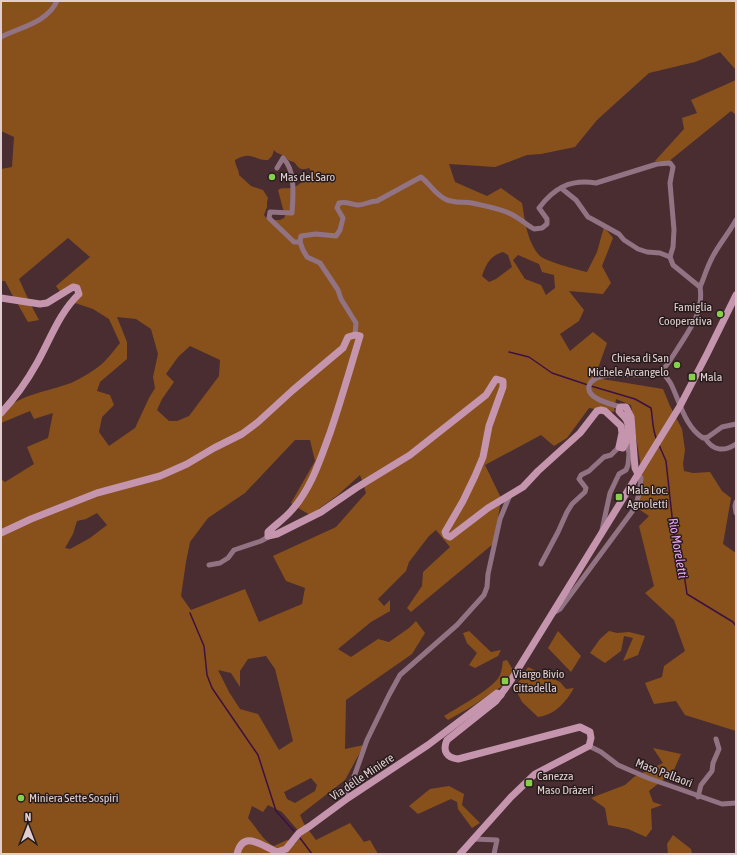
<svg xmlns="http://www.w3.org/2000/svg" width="737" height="855" font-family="'Asap Condensed',sans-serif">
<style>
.forest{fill:#88511c;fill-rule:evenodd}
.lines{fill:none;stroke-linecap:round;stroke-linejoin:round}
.stream{stroke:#3c1143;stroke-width:1.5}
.street{stroke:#927383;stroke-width:5}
.secondary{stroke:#c595ae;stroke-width:7}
.poi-dot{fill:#85cf4c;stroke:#261a1b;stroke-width:1.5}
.labels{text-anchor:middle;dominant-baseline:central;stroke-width:3;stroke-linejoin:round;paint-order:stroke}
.poi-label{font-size:12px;fill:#e0ced0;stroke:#261a1b;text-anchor:start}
.street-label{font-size:12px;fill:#e0ced0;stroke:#261a1b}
.water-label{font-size:13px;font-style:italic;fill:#e6a3f1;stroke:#261a1b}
</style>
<rect width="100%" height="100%" fill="#492d31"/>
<g class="forest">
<path d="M 1,1 L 736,1 L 736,70 L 720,52 L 695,62 L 649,73 L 597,120 L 575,147 L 541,154 L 527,155 L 495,167 L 449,164 L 455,182 L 487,196 L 501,188 L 522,203 C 525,221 527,242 540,256 C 545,261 578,270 587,272 L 597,252 L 604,227 L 613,238 L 602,266 L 611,283 L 603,294 L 569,291 L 584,310 L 579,321 L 560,334 L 570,351 L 593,332 L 607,343 L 597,371 L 602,379 L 663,389 L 670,406 L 682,429 L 685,450 L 683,464 L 684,471 L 693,473 L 710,472 L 722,491 L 731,498 L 723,544 L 736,553 L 736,731 L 685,715 L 676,701 L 654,704 L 645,683 L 662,677 L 664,666 L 685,651 L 674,620 L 645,593 L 654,586 L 639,526 L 649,516 L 637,508 L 642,474 L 631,405 L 616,399 L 614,412 L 589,408 L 567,438 L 554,446 L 541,435 L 485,465 L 501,498 L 459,530 L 446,534 L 464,501 L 504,387 L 496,379 L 486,395 L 431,438 L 363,483 L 360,475 L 338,495 L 310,515 L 295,506 L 312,480 L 357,348 L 355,334 L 343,348 L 258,422 L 187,463 L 1,532 L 1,479 L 5,482 L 34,464 L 27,447 L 48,438 L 53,413 L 34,419 L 30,411 L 1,423 L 1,414 C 18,394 47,392 71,383 C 80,379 97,369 104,362 C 110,356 115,349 120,343 L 109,319 L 93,309 L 72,302 L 78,287 L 61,293 L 56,286 L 90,257 L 68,238 L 19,279 L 30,303 L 15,300 L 5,281 L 1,281 L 1,169 L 12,167 L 14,137 L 1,131 ZM 274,150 C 277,154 279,153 282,155 C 287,158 288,161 294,162 C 299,168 300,171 309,168 L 311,171 C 307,178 300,186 291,188 C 286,189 282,187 278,190 L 283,209 L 286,214 L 284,218 L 280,220 L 268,220 L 264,215 L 267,207 L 267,202 L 268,198 L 263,190 L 251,186 L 239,175 C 239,169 235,166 235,160 C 252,150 254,161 268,160 L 272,156 ZM 503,252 L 508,255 L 512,267 L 496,279 L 489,282 L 482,276 C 486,264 490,256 503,252 ZM 518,255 L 539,264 L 542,272 L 554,275 L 555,288 L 546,295 L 541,285 L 525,279 L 513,260 ZM 117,317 L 136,319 L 151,329 L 158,354 L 153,377 L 155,388 L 149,398 L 135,428 L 109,446 L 99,432 L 102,417 L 114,405 L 110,395 L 97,391 L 100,382 L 127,359 L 127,342 ZM 190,346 L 220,360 L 219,376 L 189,416 L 177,421 L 169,421 L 157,410 L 162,399 L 174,382 L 166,374 L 178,357 Z"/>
<path d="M 736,80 L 736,115 L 731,111 L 668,162 L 655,161 L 684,129 L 682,118 L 697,113 L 691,100 Z"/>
<path d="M 16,301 L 31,305 L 39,320 L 28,322 Z"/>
<path d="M 359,337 L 318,465 L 294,505 L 291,503 L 315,461 L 310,440 L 295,440 L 245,493 L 208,518 L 190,542 L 186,562 L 181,596 L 191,610 L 245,589 L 259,622 L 302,604 L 305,588 L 286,581 L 273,556 L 336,527 L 366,493 L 363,484 L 457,420 L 496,380 L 502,382 L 482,457 L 445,532 L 450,538 L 501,501 L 493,544 L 411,612 L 407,608 L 422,586 L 423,572 L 450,547 L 436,530 L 429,536 L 409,562 L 406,571 L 378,599 L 384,606 L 390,600 L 390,611 L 371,622 L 338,649 L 351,657 L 378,639 L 389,642 L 409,628 L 416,621 L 425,633 L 412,654 L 346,700 L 345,749 L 364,745 L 345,780 L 300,815 L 304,824 L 316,840 L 350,823 L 364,842 L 370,840 L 378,854 L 1,854 L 1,533 L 82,500 L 161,477 L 243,434 L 319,369 L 348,338 ZM 97,513 L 107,525 L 90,538 L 70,549 L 65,548 L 73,534 L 77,521 L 86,519 ZM 266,656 L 275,669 L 293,741 L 279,750 L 258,714 L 240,709 L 229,692 L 218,670 L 231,673 L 240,687 L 240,671 L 248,659 ZM 311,778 L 317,785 L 315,791 L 295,803 L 287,799 L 284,792 ZM 268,805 L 282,812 L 302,835 L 295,844 L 287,840 L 274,846 C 263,841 257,828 248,818 L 252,806 L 263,812 Z"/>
<path d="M 469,631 L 491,652 L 501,650 L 498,656 L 475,668 L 469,665 L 477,653 L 467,643 L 463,633 Z"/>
<path d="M 558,631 L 581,656 L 571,672 L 548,648 Z"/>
<path d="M 609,631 L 617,633 L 629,632 L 645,636 L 638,655 L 623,661 L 633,638 L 624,636 L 621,651 L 605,663 L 590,653 L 600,639 Z"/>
<path d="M 507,660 L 513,670 L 505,684 L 471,707 L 448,720 L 444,716 C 457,708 492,689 499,677 C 502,672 502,666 503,661 Z"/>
<path d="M 528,667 L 560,682 L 566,689 L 574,688 C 566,702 555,715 538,717 L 522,702 L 515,688 Z"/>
<path d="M 653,748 L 681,754 L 673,772 L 649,791 L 653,802 L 662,805 L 651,809 L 652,829 L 646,837 L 628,829 L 608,825 L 605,808 L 591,798 L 625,785 L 634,777 L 663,763 Z"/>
<path d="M 449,786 L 464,794 L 462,805 L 480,823 L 472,828 L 458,809 L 457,802 L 451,799 L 418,814 L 409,806 L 430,789 Z"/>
<path d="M 673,835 L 691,849 L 692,854 L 668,854 L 667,844 Z"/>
</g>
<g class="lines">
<g class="stream">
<path d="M 509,352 L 529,357 L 552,373 L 588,385"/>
<path d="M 591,386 L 635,399 L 651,408 C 653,419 652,430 657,440"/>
<path d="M 659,445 L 666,461 L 676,553 L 684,574 L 687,594 L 733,622 L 736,626"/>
<path d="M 190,613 L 204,646 L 207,675 L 212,688 L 258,755 L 276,811 L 294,831"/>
<path d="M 300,838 L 312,854"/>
</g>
<g class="street">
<path d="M 1,37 C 20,27 47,23 57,1"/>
<path d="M 277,168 L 283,158 C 296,171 293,196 292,213 L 270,212 L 269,218 L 294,242 L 300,242"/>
<path d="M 561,188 L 576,200 L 588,217 L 592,219 L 619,234 L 624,240 L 638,249 L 647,252 L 660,253 L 670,257"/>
<path d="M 700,287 C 704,278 707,267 712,258 C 719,244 729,233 736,220"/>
<path d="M 355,335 L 356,323 L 341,299 L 338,290 L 320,263 L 307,257 L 303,250 L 300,242 L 301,236 L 316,234 L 336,236 L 340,230 L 343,218 L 337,208 L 339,203 C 348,201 351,205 358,205 C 365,205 370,201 377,201 L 421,177 C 430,184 435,194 445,199 C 454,204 464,201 472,203 C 485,206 499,208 511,214 C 519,218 526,224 534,229 L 542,228 L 547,224 L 547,219 L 539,208 C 554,188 570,179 596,183 L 657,164 L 670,163 L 673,167 L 670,183 L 674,230 L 673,247 L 670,257 L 673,265 L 700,287 C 704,311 690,329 678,348 C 673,356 668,364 662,371"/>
<path d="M 620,407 C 612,404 586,399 589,386 C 594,369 634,376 647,375 C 652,375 657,373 662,371 C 665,376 669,380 671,384 C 680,402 685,427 703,438 L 708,437 L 722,427 L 736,424"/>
<path d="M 705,438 C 713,451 724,452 736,444"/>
<path d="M 736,502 L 735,506 L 736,513"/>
<path d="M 602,530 L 610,493 L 619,474 L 626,470 L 628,465 L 629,454 L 627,441"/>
<path d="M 541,564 L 558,532 L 567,512 L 572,504 L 585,492 L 586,488 L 579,479 L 581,475 L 589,471 L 604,457 L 611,455 L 619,447"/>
<path d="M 209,565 L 220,563 L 228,558 L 234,550 L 261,541 L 270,536"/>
<path d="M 553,613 L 560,609 L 634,509 C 639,499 640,489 641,478 L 638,474"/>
<path d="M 589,746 L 601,752 L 618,765 L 648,778 L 722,804 L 736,803"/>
<path d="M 698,797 L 701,785 L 712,771 L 713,763 L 719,749 L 716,739"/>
<path d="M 348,798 L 347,791 L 355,774 L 367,740 L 389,695 L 400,675 L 457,625 L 484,595 L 487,587 L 488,574 L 500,519 L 510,495"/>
<path d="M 473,839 L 497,840 L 494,854"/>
</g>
<g class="secondary">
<path d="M 1,298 L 40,304 L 47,303 L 73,287 L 77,288 L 79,294 C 59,313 50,340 37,363 C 27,381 15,398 1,413"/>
<path d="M 1,533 L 31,519 L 97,493 L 160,476 L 187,464 L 214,448 L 242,434 L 258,422 L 293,390 L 343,348 L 348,337 L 355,335 L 360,336 C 350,369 341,401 330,433 C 320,460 311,489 291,511 C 284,519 275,525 268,532 L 268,536 L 277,534 L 321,512 L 356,488 L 410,455 L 486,395 L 496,379 L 503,381 L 503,387 L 489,426 L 483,457 L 475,476 L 463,501 L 445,532 L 446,535 L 450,537 L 488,508 L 523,487 L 538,471 L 580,433 L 597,411 L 601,410 L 605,411 L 621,426 L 622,433 L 619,447 L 623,448 C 628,440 631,427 626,419 C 624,416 621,414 619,411 L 620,407 L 626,407 L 631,417 L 635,468 L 638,474"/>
<path d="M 237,854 C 243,829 262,846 277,852 L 286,849 L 299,833 L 310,826 L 348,798 L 428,745 L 497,693 L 501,695"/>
<path d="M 460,854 L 511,797 L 535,774 L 589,746 L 591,738 L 590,732 L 580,727 L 458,759 C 447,758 442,751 447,740 L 496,701 L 510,682 L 680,406 L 707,354 L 736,295"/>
</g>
</g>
<g class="poi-dot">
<circle cx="272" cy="177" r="4"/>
<circle cx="720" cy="314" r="4"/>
<circle cx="677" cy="365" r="4"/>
<rect x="688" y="373" width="8" height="8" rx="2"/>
<rect x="615" y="493" width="8" height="8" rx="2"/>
<rect x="501" y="677" width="8" height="8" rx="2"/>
<rect x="525" y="779" width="8" height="8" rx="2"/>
<circle cx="21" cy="798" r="4"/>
</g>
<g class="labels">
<g class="poi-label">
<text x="280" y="177">Mas del Saro</text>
<text x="712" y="307" text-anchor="end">Famiglia<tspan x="712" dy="14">Cooperativa</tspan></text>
<text x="669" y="358" text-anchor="end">Chiesa di San<tspan x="669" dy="14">Michele Arcangelo</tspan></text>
<text x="700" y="377">Mala</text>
<text x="627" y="490">Mala Loc.<tspan x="627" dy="14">Agnoletti</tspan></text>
<text x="513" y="674">Viargo Bivio<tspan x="513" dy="14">Cittadella</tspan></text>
<text x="537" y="776">Canezza<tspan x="537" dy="14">Maso Dràzeri</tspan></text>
<text x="29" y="798">Miniera Sette Sospiri</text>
</g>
<g class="street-label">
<text transform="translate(664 773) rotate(21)">Maso Pallaori</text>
<text transform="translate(362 777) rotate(-34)">Via delle Miniere</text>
</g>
<g class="water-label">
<text transform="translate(678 548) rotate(80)">Rio Moreletti</text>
</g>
</g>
<rect width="737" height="855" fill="none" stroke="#e0ced0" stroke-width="4"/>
<g transform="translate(28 827)" stroke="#261a1b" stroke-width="3" paint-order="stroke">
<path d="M0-3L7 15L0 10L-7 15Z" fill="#e0ced0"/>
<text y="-6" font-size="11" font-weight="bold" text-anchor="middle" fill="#e0ced0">N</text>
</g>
</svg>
